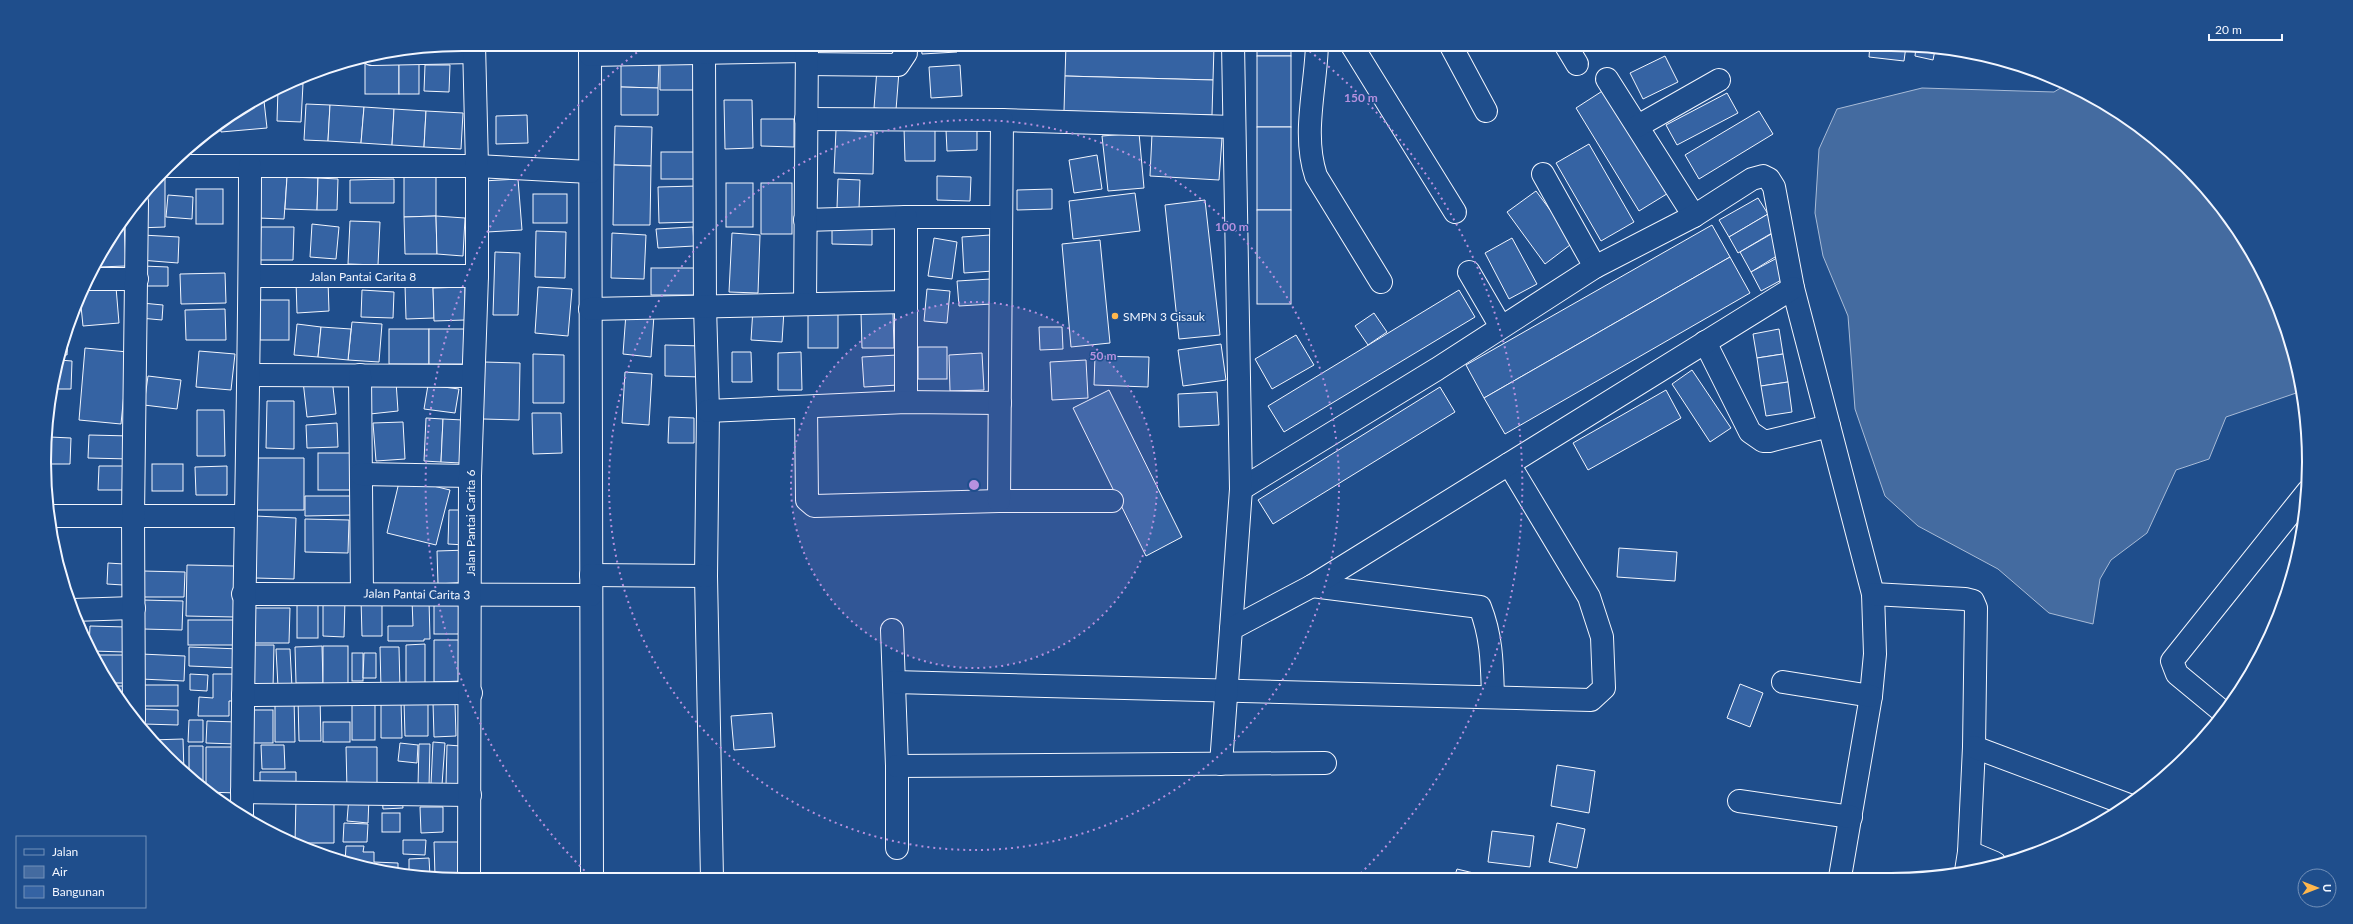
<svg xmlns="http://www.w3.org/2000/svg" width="2353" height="924" font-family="Lato,sans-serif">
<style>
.water{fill:#446ba0;stroke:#a8bbd7}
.building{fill:#3563a3;stroke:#f2f6ff}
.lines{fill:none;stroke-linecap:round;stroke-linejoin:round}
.street-casing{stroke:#f2f6ff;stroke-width:24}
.street{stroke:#1f4e8c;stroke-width:22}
.ring{fill:none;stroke:#b691df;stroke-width:2;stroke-dasharray:2 4}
.poi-dot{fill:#ffb74d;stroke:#1f4e8c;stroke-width:1.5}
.labels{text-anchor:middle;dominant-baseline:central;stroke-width:3;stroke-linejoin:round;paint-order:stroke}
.street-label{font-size:12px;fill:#f2f6ff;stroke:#1f4e8c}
.poi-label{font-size:12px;fill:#f2f6ff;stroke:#1f4e8c;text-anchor:start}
.rim{fill:none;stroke:#f2f6ff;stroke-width:2}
.centre{fill:#b691df;stroke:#1f4e8c;stroke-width:2}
.ring-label{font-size:12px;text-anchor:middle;font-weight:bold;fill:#b691df;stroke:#1f4e8c;stroke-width:3;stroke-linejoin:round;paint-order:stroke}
</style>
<rect width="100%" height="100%" fill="#1f4e8c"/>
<path class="water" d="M 2067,84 L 2076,87 L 2146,131 L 2205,187 L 2253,253 L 2287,328 L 2302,391 L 2226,417 L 2209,459 L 2176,470 L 2147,533 L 2111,560 L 2100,579 L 2093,624 L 2049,613 L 1998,569 L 1918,526 L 1885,496 L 1855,409 L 1848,316 L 1823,256 L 1815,213 L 1819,149 L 1837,109 L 1922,88 L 2054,92 Z"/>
<g class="building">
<path d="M 827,44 L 846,44 L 847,45 L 827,47 Z"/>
<path d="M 921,44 L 956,44 L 957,52 L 922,54 Z"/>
<path d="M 1066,44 L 1214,46 L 1213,80 L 1065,76 Z"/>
<rect x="1257" y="44" width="34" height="12"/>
<path d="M 1870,44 L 1906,46 L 1904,61 L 1869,57 Z"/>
<path d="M 1916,47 L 1935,50 L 1933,60 L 1915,56 Z"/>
<rect x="1257" y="56" width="34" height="71"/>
<path d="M 1665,56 L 1678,82 L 1643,99 L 1630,73 Z"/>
<path d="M 660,58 L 700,59 L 700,90 L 660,90 Z"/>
<rect x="365" y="61" width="34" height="33"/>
<rect x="399" y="61" width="20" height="33"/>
<path d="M 621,62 L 659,62 L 658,88 L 621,87 Z"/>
<path d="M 425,65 L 450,65 L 449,92 L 424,91 Z"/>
<path d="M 960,65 L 962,96 L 931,98 L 929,67 Z"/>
<path d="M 877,69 L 899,71 L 896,110 L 874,108 Z"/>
<path d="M 1065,76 L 1213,80 L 1212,115 L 1064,111 Z"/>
<path d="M 290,83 L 303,84 L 301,122 L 277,121 L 278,89 Z"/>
<path d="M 621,87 L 658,88 L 658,115 L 621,115 Z"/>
<path d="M 1607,88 L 1670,192 L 1639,211 L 1576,108 Z"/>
<path d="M 1727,93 L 1738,113 L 1677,145 L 1666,125 Z"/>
<path d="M 724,100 L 752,100 L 753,148 L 725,149 Z"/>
<path d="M 264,101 L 267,128 L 221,132 L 220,124 L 249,103 Z"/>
<path d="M 306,104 L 330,105 L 328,141 L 304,140 Z"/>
<path d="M 330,105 L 364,107 L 361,143 L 328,141 Z"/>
<path d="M 364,107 L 394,109 L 392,145 L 361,143 Z"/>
<path d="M 394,109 L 426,111 L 424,147 L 392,145 Z"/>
<path d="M 426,111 L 463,113 L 461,149 L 424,147 Z"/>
<path d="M 1759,111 L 1773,134 L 1699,179 L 1685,155 Z"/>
<path d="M 527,115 L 528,143 L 496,144 L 496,116 Z"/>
<path d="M 761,119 L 794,119 L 794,147 L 761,146 Z"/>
<path d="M 615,126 L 652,127 L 651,166 L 614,165 Z"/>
<path d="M 935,127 L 935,161 L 905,161 L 904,128 Z"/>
<rect x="1257" y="127" width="34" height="83"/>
<path d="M 977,129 L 977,150 L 947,151 L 946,130 Z"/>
<path d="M 836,130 L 874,132 L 873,174 L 834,173 Z"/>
<path d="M 1139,133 L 1144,188 L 1108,191 L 1102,136 Z"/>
<path d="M 1152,134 L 1222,138 L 1219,180 L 1150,176 Z"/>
<path d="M 1589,144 L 1634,222 L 1601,241 L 1556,163 Z"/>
<rect x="661" y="152" width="40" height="27"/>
<path d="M 1097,155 L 1102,189 L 1074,193 L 1069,160 Z"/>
<path d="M 614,165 L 651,166 L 650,225 L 613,225 Z"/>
<path d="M 436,170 L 436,216 L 404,217 L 404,171 Z"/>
<path d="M 159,176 L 165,176 L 165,227 L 137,228 L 137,201 Z"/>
<path d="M 260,176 L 287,177 L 284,219 L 258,218 Z"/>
<path d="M 937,176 L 971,177 L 970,201 L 937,200 Z"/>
<path d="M 287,177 L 318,178 L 317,210 L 285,209 Z"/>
<path d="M 318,178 L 338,179 L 337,210 L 317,210 Z"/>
<path d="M 394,179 L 394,203 L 350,203 L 350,180 Z"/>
<path d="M 518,179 L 522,230 L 487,232 L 483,181 Z"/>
<path d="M 838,179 L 860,180 L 859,209 L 837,208 Z"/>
<rect x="726" y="183" width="27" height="44"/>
<rect x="761" y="183" width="31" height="51"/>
<path d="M 697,186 L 698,222 L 659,223 L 658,187 Z"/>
<rect x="196" y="189" width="27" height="35"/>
<path d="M 1052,189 L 1052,209 L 1017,210 L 1017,190 Z"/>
<path d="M 1536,191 L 1574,242 L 1545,264 L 1507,212 Z"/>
<path d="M 1135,193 L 1140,231 L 1073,239 L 1069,201 Z"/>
<rect x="533" y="194" width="34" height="29"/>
<path d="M 168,195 L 193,197 L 192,219 L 166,217 Z"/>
<path d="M 1758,198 L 1768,214 L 1729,237 L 1719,220 Z"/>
<path d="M 1205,200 L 1220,335 L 1179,339 L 1165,205 Z"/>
<rect x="1257" y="210" width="34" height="94"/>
<path d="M 1768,214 L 1777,230 L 1738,253 L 1729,237 Z"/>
<path d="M 436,216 L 437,254 L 405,254 L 404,217 Z"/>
<path d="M 436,216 L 465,218 L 463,256 L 437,254 Z"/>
<path d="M 832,220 L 872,220 L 872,245 L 832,244 Z"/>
<path d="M 350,221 L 380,222 L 378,265 L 348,264 Z"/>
<path d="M 122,223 L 124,223 L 126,266 L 98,267 L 100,253 Z"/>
<path d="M 312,224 L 339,227 L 336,259 L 310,257 Z"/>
<path d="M 1712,225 L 1730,257 L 1484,398 L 1466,365 Z"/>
<path d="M 261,227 L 294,227 L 293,260 L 260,260 Z"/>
<path d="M 693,227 L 694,246 L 658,248 L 656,229 Z"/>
<path d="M 536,231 L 566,232 L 565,278 L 535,277 Z"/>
<path d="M 612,233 L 646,235 L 644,279 L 611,278 Z"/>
<path d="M 732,233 L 760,235 L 758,293 L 729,292 Z"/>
<path d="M 1773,233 L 1783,252 L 1751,272 L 1740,252 Z"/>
<path d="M 142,235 L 179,237 L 178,263 L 140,260 Z"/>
<path d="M 990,235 L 993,271 L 964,273 L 962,237 Z"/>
<path d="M 934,238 L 957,242 L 952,279 L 928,276 Z"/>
<path d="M 1512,238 L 1537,284 L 1509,299 L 1485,253 Z"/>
<path d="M 1100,240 L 1110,343 L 1071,347 L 1062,244 Z"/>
<path d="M 495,252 L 520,253 L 518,315 L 493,315 Z"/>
<path d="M 1730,257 L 1750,293 L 1505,434 L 1484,398 Z"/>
<path d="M 1777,258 L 1787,277 L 1761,291 L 1751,272 Z"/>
<path d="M 143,266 L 168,267 L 168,286 L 143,286 Z"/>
<rect x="651" y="268" width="51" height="27"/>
<path d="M 225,273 L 226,303 L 181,304 L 180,274 Z"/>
<path d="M 991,279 L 992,304 L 959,306 L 957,281 Z"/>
<path d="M 296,281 L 328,281 L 329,311 L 297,313 Z"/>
<path d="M 433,284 L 434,318 L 406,319 L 405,285 Z"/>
<path d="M 116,287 L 119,323 L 83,326 L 80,296 L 83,290 Z"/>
<path d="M 465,287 L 465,320 L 434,321 L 433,288 Z"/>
<path d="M 538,287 L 572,289 L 568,336 L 535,333 Z"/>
<path d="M 927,289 L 950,291 L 947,323 L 924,321 Z"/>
<path d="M 362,290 L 394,292 L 393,318 L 361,317 Z"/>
<path d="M 1459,290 L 1475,317 L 1284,432 L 1268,406 Z"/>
<rect x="260" y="300" width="29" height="40"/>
<path d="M 142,303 L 163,305 L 162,320 L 140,318 Z"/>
<path d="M 753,308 L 784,310 L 782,342 L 751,340 Z"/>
<path d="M 225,309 L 226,340 L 186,340 L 185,310 Z"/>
<rect x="808" y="311" width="30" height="37"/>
<path d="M 626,313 L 654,315 L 651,357 L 623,354 Z"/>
<path d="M 861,313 L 893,313 L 894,348 L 862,348 Z"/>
<path d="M 1374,313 L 1387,332 L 1368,345 L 1355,326 Z"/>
<path d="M 69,321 L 67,355 L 60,354 L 66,327 Z"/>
<path d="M 352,322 L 382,324 L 379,362 L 348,360 Z"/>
<path d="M 297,324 L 321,327 L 318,357 L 294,355 Z"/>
<path d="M 321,327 L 351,329 L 348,360 L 318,357 Z"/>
<path d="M 1039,327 L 1062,327 L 1063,349 L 1040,350 Z"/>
<rect x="389" y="329" width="40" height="35"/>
<rect x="429" y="329" width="39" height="35"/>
<path d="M 1779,329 L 1783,354 L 1757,358 L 1753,334 Z"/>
<path d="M 1296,335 L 1314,365 L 1272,389 L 1255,359 Z"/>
<path d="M 1221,344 L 1226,380 L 1183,386 L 1178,350 Z"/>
<path d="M 665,345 L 703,346 L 702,377 L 665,376 Z"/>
<rect x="918" y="347" width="29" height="32"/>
<path d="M 85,348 L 128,352 L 121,424 L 79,420 Z"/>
<path d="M 199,351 L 235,354 L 231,390 L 196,387 Z"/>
<path d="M 732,352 L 751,352 L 752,382 L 732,382 Z"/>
<path d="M 801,352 L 802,390 L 778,390 L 778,353 Z"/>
<path d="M 982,353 L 984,390 L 950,391 L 949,355 Z"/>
<path d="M 533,354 L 564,355 L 564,403 L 533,403 Z"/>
<path d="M 1783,354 L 1788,382 L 1761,386 L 1757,358 Z"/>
<path d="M 897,355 L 898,385 L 864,387 L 862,357 Z"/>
<path d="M 1095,356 L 1149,357 L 1148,387 L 1094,385 Z"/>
<path d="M 59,360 L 72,361 L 71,389 L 52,389 Z"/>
<path d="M 1086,360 L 1088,398 L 1052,400 L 1050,362 Z"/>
<path d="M 484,362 L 520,363 L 519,420 L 483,419 Z"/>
<path d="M 1692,370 L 1731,428 L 1710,442 L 1672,384 Z"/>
<path d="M 625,372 L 652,374 L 649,425 L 622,423 Z"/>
<path d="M 148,376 L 181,380 L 177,409 L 144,405 Z"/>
<path d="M 332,378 L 336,414 L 307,417 L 303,381 Z"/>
<path d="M 396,381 L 398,411 L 370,414 L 368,384 Z"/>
<path d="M 1788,382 L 1792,412 L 1766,416 L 1761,386 Z"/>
<path d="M 428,385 L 459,389 L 455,413 L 424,409 Z"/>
<path d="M 1440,387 L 1455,412 L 1273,524 L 1258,500 Z"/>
<path d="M 1109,390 L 1182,537 L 1146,556 L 1073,408 Z"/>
<path d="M 1666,390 L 1681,418 L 1588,470 L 1573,443 Z"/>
<path d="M 1217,392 L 1219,425 L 1179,427 L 1178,394 Z"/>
<path d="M 267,401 L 294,401 L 294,449 L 266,448 Z"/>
<path d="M 197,410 L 224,410 L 225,456 L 197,456 Z"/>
<path d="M 532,413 L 561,413 L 562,453 L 533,454 Z"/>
<path d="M 669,417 L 694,418 L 694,443 L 668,443 Z"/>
<path d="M 426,418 L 443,419 L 441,462 L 424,461 Z"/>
<path d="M 443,419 L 463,420 L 461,463 L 441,462 Z"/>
<path d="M 403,422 L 405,459 L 376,461 L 373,423 Z"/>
<path d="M 337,423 L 338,447 L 307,448 L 306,425 Z"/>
<path d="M 89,435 L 131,436 L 130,459 L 88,458 Z"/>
<path d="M 50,437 L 71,438 L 70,464 L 49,464 Z"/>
<rect x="318" y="453" width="39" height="37"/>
<path d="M 258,458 L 304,458 L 304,510 L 257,510 Z"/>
<rect x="152" y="464" width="31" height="27"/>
<path d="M 99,466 L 124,466 L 124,490 L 98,490 Z"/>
<path d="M 227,466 L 227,495 L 196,495 L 195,467 Z"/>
<path d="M 400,478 L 450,490 L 436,545 L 387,533 Z"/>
<path d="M 305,496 L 354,496 L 354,515 L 305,516 Z"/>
<path d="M 449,510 L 466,510 L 465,545 L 448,544 Z"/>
<path d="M 256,516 L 296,518 L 294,579 L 255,578 Z"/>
<path d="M 305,519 L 349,520 L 348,553 L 305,552 Z"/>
<path d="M 1619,548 L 1677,552 L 1675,581 L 1617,577 Z"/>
<path d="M 468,550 L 469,582 L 438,584 L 437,551 Z"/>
<path d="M 108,563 L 124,564 L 123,585 L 107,584 Z"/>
<path d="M 187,565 L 235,566 L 235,617 L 186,616 Z"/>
<path d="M 143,571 L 185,572 L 184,597 L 143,597 Z"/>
<path d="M 323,598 L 345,599 L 344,637 L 323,636 Z"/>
<path d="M 361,599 L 382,599 L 382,636 L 362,636 Z"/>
<path d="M 143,600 L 183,601 L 182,630 L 143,629 Z"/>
<rect x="297" y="600" width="21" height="38"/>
<path d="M 412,600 L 429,600 L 430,639 L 424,639 L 424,641 L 388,641 L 388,626 L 413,626 Z"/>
<rect x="434" y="600" width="27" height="34"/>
<path d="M 250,608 L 290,608 L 289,643 L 250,643 Z"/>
<rect x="188" y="620" width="54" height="25"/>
<path d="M 90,626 L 126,627 L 125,652 L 92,651 L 89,647 Z"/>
<path d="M 434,640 L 462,640 L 463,681 L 434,682 Z"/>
<path d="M 425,644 L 425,684 L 406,685 L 406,645 Z"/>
<path d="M 254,645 L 274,645 L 273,688 L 253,687 Z"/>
<path d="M 322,646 L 323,683 L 296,683 L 295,647 Z"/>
<rect x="323" y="646" width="25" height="38"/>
<path d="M 189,647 L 240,649 L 239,668 L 189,666 Z"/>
<path d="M 380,647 L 399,647 L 400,689 L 381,689 Z"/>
<path d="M 276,649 L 290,649 L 292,687 L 278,687 Z"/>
<rect x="352" y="653" width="11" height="28"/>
<path d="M 364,653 L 376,653 L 376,678 L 363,678 Z"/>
<path d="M 141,654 L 185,656 L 184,681 L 141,679 Z"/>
<path d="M 94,655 L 123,655 L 123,683 L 108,683 Z"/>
<path d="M 190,674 L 208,675 L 207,691 L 190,690 Z"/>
<path d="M 213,674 L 236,674 L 236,701 L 229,701 L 229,716 L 198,716 L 199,697 L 213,698 Z"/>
<path d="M 1740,684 L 1763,693 L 1750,727 L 1727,718 Z"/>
<rect x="141" y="685" width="37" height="21"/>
<path d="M 110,686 L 123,686 L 123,705 L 114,694 Z"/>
<path d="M 320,697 L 321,741 L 299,741 L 298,698 Z"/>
<path d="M 294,698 L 295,742 L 275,742 L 275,699 Z"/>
<path d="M 428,700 L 428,736 L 405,736 L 404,701 Z"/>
<path d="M 381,701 L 401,701 L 402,738 L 381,738 Z"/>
<rect x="352" y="703" width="23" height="37"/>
<path d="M 433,703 L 455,703 L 456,736 L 434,737 Z"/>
<path d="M 144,709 L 178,710 L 178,725 L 144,724 Z"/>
<rect x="253" y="710" width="20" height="33"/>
<path d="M 772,713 L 775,747 L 734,750 L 731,716 Z"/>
<path d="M 189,720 L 203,720 L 203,742 L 188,742 Z"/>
<path d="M 207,721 L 237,722 L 237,744 L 206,743 Z"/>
<rect x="323" y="722" width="27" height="20"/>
<path d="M 183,739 L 184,772 L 150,740 Z"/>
<path d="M 433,742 L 445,743 L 442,785 L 431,784 Z"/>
<path d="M 400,743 L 418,745 L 417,763 L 398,761 Z"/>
<path d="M 419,744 L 430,744 L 429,787 L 418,786 Z"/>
<path d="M 261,745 L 284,745 L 285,769 L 262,769 Z"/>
<path d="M 447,745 L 461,746 L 461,785 L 446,785 Z"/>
<path d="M 189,746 L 203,746 L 203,789 L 189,776 Z"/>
<path d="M 206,747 L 237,747 L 237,793 L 206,792 Z"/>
<path d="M 346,747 L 377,747 L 377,788 L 347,789 Z"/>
<path d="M 1557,765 L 1595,771 L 1589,813 L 1551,806 Z"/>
<path d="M 260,772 L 296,772 L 296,788 L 260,789 Z"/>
<path d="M 349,796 L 369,797 L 368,823 L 347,821 Z"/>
<path d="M 382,796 L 402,796 L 403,808 L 383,809 Z"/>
<path d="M 296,798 L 334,798 L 334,843 L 295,843 Z"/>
<path d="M 420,807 L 443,807 L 443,832 L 421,833 Z"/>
<rect x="382" y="813" width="18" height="19"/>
<path d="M 344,823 L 368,824 L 367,842 L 343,842 Z"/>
<path d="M 1557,823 L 1585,829 L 1577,868 L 1549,862 Z"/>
<path d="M 1492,831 L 1534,836 L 1530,867 L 1488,862 Z"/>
<path d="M 275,836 L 285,836 L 285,840 L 277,837 Z"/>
<path d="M 403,840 L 426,840 L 425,855 L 403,854 Z"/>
<path d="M 434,842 L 464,842 L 462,880 L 435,876 Z"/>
<path d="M 346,846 L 364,846 L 363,852 L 374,852 L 374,862 L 398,863 L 398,872 L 354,866 L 345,863 Z"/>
<path d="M 429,858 L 430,876 L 409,873 L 409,859 Z"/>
<path d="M 1457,869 L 1490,877 L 1454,878 Z"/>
</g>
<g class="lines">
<g class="street-casing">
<g id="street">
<path d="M 590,44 L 592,880"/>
<path d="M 1317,44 C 1316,87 1302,134 1316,176 L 1381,282"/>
<path d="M 1351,44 L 1455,212"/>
<path d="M 1450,44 L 1486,111"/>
<path d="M 1565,44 L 1577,64"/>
<path d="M 372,54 L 474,52"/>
<path d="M 704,54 L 705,306 L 708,411 L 706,576 L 712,879"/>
<path d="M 590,55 L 807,51"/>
<path d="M 807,64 L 898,65 L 906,53 L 905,44"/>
<path d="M 1607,79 L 1694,216"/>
<path d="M 806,119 L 1002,120 L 1234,127"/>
<path d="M 1638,126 L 1719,80"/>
<path d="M 169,166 L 477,166 L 590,172"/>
<path d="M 1543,174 L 1595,267"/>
<path d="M 805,220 L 906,217 L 1000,217"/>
<path d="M 1469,272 L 1501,327"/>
<path d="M 250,276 L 477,276"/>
<path d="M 88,279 L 137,279"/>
<path d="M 805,304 L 807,44"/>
<path d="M 590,309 L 906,302"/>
<path d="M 1705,342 L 1750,432 L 1763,441 L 1769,441 L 1829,426"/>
<path d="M 250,375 L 473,376"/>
<path d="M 360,375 L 362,594"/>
<path d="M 906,402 L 906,217"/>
<path d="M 806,407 L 807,500 L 814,506 L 999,501 L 1112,501"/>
<path d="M 708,411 L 906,402 L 1000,403"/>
<path d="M 361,474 L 470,476"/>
<path d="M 1241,489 L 1437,369 L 1595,267 L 1694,216 L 1752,179 L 1763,176 L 1769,179 L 1774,187 L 1793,288 L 1873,594 L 1875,654 L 1871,696 L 1840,877"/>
<path d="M 999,501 L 1002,120"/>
<path d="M 49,516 L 244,516"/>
<path d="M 591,575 L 706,576"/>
<path d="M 1312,586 L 1480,607 C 1492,637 1492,665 1493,697"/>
<path d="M 243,594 L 591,595"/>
<path d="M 1873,594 L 1965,599 L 1973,601 L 1976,608 L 1974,747 L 1969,852 L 1966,871"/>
<path d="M 72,610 L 134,608"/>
<path d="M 1231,629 L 1241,489 L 1233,44"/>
<path d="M 892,630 L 897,766 L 897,848"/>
<path d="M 894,682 L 1591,700 L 1604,688 L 1602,637 L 1589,597 L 1509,464"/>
<path d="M 1783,682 L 1871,696"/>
<path d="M 243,695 L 471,693"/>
<path d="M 2223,712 L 2177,674 L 2172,661 L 2308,491"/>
<path d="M 134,720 L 133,516 L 137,202"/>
<path d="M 1974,747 L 2129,805"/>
<path d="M 1221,764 L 1231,629 L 1312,586 L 1793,288"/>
<path d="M 897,766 L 1325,763"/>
<path d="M 242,792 L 470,795"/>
<path d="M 1739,801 L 1851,817"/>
<path d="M 242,815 C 243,598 250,382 250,166"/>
<path d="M 1969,852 L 1995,863"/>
<path d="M 469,880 L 470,476 L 477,276 L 477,166 L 474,44"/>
</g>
</g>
<use href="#street" class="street"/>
</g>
<circle cx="974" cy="485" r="183" fill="#b691df" fill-opacity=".12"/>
<g class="ring">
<circle cx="974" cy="485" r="183"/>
<circle cx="974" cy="485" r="365"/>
<path d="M593 879A548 548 0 0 1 648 44M1300 44A548 548 0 0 1 1358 876"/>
</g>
<circle class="poi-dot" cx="1115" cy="316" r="4"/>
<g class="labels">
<g class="street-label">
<text x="363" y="276">Jalan Pantai Carita 8</text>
<text transform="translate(470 523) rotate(-90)">Jalan Pantai Carita 6</text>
<text transform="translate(417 594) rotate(1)">Jalan Pantai Carita 3</text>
</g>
<g class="poi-label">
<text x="1123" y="316">SMPN 3 Cisauk</text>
</g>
</g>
<path d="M0 0H2353V924H0ZM462 51H1891A411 411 0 0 1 2302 462V462A411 411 0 0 1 1891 873H462A411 411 0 0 1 51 462V462A411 411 0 0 1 462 51Z" fill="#1f4e8c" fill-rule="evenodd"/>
<path class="rim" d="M462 51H1891A411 411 0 0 1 2302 462V462A411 411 0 0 1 1891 873H462A411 411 0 0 1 51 462V462A411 411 0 0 1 462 51Z"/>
<circle cx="974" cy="485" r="6" class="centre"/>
<g class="ring-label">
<text x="1361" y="102">150 m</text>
<text x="1232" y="231">100 m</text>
<text x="1103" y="360">50 m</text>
</g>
<rect x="16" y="836" width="130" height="72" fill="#1f4e8c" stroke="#7391ba"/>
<rect x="24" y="849" width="20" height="6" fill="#1f4e8c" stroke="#7391ba"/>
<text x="52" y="856" font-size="12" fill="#f2f6ff">Jalan</text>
<rect x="24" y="866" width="20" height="12" fill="#446ba0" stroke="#7391ba"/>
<text x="52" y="876" font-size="12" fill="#f2f6ff">Air</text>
<rect x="24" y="886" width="20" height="12" fill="#3563a3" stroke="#7391ba"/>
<text x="52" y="896" font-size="12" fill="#f2f6ff">Bangunan</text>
<g transform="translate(2317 888) rotate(90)"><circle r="19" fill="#1f4e8c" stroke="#7391ba"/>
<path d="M0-3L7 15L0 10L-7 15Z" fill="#ffb74d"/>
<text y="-6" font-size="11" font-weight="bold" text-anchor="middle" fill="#f2f6ff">U</text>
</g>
<path d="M2209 34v6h73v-6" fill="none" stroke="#f2f6ff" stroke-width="2"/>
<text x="2215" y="34" font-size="12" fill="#f2f6ff" stroke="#1f4e8c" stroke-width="3" paint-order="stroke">20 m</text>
</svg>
